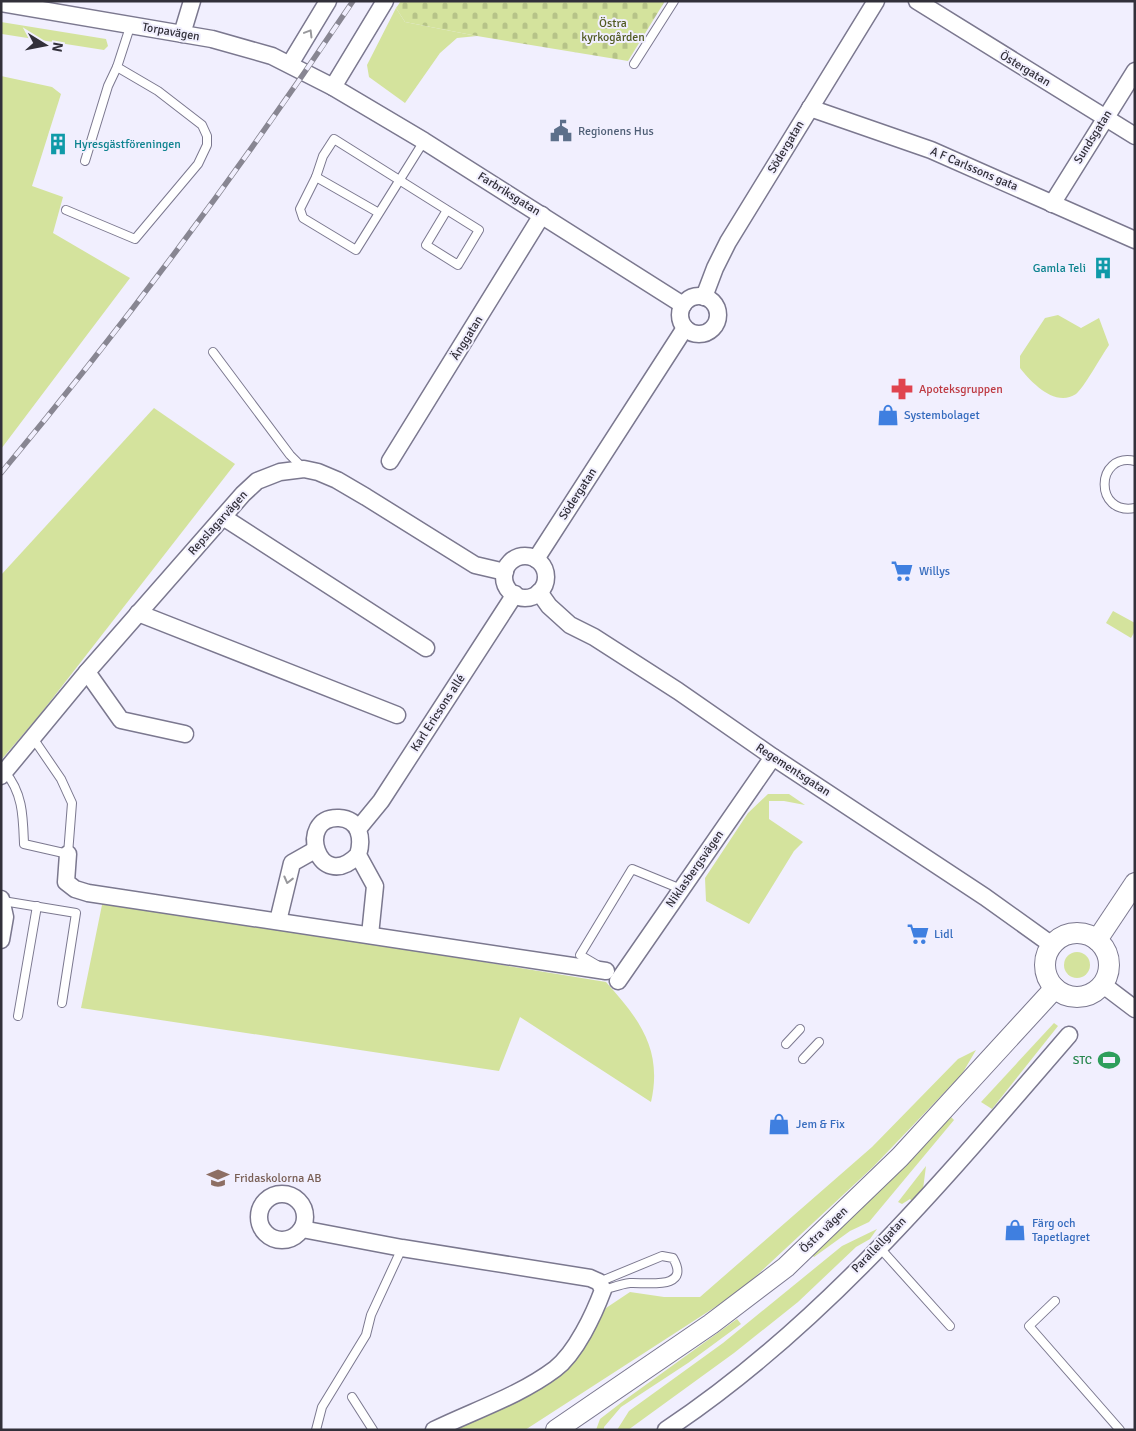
<svg xmlns="http://www.w3.org/2000/svg" width="1136" height="1431" font-family="Signika,sans-serif">
<style>
.green{fill:#d4e39d}
.cemetery{fill:url(#cemetery-stones)}
.lines{fill:none;stroke-linecap:round;stroke-linejoin:round}
.service-casing{stroke:#7b788f;stroke-width:10}
.minor-casing{stroke:#7b788f;stroke-width:19}
.tertiary-casing{stroke:#7b788f;stroke-width:22}
.service{stroke:#fff;stroke-width:8}
.minor{stroke:#fff;stroke-width:16}
.tertiary{stroke:#fff;stroke-width:20}
.rail-casing{stroke:#888692;stroke-width:5.5}
.rail{stroke:#f1effe;stroke-width:4;stroke-dasharray:11;stroke-linecap:butt}
.oneway{stroke:#98989c}
.labels{text-anchor:middle;dominant-baseline:central;stroke-width:4;stroke-linejoin:round;paint-order:stroke}
.park-label{font-size:12px;fill:#515b22;stroke:#f1effe}
.street-label{font-size:12px;fill:#32303a;stroke:#f1effe}
.service-label{font-size:12px;fill:#4e5e75;stroke:#f1effe;text-anchor:start}
.culture-label{font-size:12px;fill:#0d838f;stroke:#f1effe;text-anchor:start}
.health-label{font-size:12px;fill:#be3a42;stroke:#f1effe;text-anchor:start}
.shop-label{font-size:12px;fill:#366cbe;stroke:#f1effe;text-anchor:start}
.leisure-label{font-size:12px;fill:#27864d;stroke:#f1effe;text-anchor:end}
.education-label{font-size:12px;fill:#785e54;stroke:#f1effe;text-anchor:start}
</style>
<defs>
<pattern id="cemetery-stones" width="16" height="16" patternUnits="userSpaceOnUse" patternTransform="scale(1.25)"><rect width="16" height="16" fill="#d4e39d"/><path d="M2 7V4a2 2 0 0 1 4 0v3zM10 15v-3a2 2 0 0 1 4 0v3z" fill="#b6c388"/></pattern>
</defs>
<rect width="100%" height="100%" fill="#f1effe"/>
<g class="green">
<path d="M 396,8 L 405,22 L 477,36 L 457,38 L 440,53 L 405,103 L 369,77 L 367,65 Z"/>
<path d="M 1,22 L 106,39 L 108,46 L 104,50 L 2,34 L 1,39 Z"/>
<path d="M 1,76 L 52,87 L 61,94 L 32,186 L 63,197 L 53,233 L 130,278 L 1,449 Z"/>
<path d="M 1058,315 L 1081,328 L 1099,318 L 1109,345 C 1102,355 1083,389 1076,394 C 1055,408 1031,382 1020,368 L 1020,356 L 1045,318 Z"/>
<path d="M 154,408 L 235,464 L 38,717 L 1,760 L 1,575 Z"/>
<path d="M 1113,611 L 1135,623 L 1135,631 L 1131,638 L 1106,623 Z"/>
<path d="M 768,794 L 789,794 L 805,805 L 784,801 L 769,801 L 769,819 L 803,842 L 794,851 L 749,924 L 706,901 L 705,878 L 748,813 Z"/>
<path d="M 103,900 L 606,982 C 639,1019 663,1049 651,1102 L 520,1017 L 499,1071 L 81,1008 Z"/>
<circle cx="1077" cy="965" r="13"/>
<path d="M 1054,1023 L 1058,1026 L 992,1109 L 981,1102 Z"/>
<path d="M 976,1050 L 962,1074 L 873,1167 L 740,1291 L 525,1430 L 447,1430 L 552,1380 L 573,1363 L 606,1308 L 630,1292 L 664,1297 L 700,1297 L 872,1147 L 958,1059 Z"/>
<path d="M 950,1116 L 954,1120 L 869,1222 L 850,1231 L 814,1257 L 811,1254 Z"/>
<path d="M 926,1166 L 922,1197 L 916,1205 L 910,1199 L 902,1204 L 898,1202 Z"/>
<path d="M 877,1229 L 870,1239 L 856,1247 L 798,1302 L 734,1353 L 628,1430 L 617,1430 L 629,1411 L 723,1343 L 842,1246 Z"/>
<path d="M 737,1319 L 741,1324 L 688,1363 L 621,1407 L 604,1427 L 604,1430 L 596,1430 L 600,1419 L 622,1402 Z"/>
</g>
<path class="cemetery" d="M 401,1 L 665,1 L 628,61 L 477,36 L 405,22 L 396,8 Z"/>
<g class="lines">
<g class="service-casing">
<g id="service">
<path d="M 634,64 L 674,1"/>
<path d="M 85,161 L 108,86 L 117,67"/>
<path d="M 316,177 L 323,156 L 334,139 L 447,210 L 426,245 L 458,265 L 479,230 L 447,210"/>
<path d="M 66,210 L 135,239 L 198,164 L 207,145 L 207,136 L 202,125 L 158,91 L 117,67 L 131,24"/>
<path d="M 379,213 L 316,177 L 300,209 L 303,218 L 356,250 L 424,141"/>
<path d="M 213,352 L 290,455 L 303,468"/>
<path d="M 1135,461 C 1095,452 1094,516 1135,508"/>
<path d="M 5,772 C 23,793 23,817 24,844 L 68,854 L 72,803 L 61,779 L 33,738"/>
<path d="M 3,901 L 76,913 L 62,1003"/>
<path d="M 597,965 L 580,955 L 632,869 L 681,889"/>
<path d="M 18,1016 L 37,906"/>
<path d="M 786,1044 L 800,1029"/>
<path d="M 803,1059 L 819,1042"/>
<path d="M 879,1247 L 950,1326"/>
<path d="M 599,1282 L 662,1256 L 673,1258 C 692,1291 645,1282 630,1283 C 621,1284 611,1288 603,1290"/>
<path d="M 1055,1301 L 1029,1326 L 1120,1430"/>
<path d="M 352,1397 L 373,1430"/>
<path d="M 316,1430 L 322,1407 L 366,1335 L 371,1315 L 402,1248"/>
</g>
</g>
<g class="minor-casing">
<g id="minor">
<path d="M 917,1 L 1135,136"/>
<path d="M 1,3 L 212,39 L 272,56 L 333,87 L 424,141 L 683,305"/>
<path d="M 182,34 L 192,1"/>
<path d="M 290,64 L 328,1"/>
<path d="M 333,87 L 385,1"/>
<path d="M 810,108 L 931,150 L 1135,240"/>
<path d="M 1052,204 L 1135,71"/>
<circle cx="699" cy="315" r="19"/>
<path d="M 704,297 L 715,268 L 728,242 L 876,1"/>
<path d="M 390,461 L 542,215"/>
<path d="M 223,517 L 426,648"/>
<circle cx="525" cy="577" r="21"/>
<path d="M 536,559 L 685,328"/>
<path d="M 539,592 L 549,606 L 570,625 L 594,637 L 678,691 L 773,757 L 985,897 L 1052,945"/>
<path d="M 138,613 L 397,715"/>
<path d="M 87,672 L 121,720 L 185,734"/>
<path d="M 1,776 L 87,672 L 243,494 L 257,481 L 280,472 L 304,469 L 318,472 L 337,480 L 366,497 L 475,565 L 505,572"/>
<path d="M 358,829 L 381,801 L 515,594"/>
<path d="M 68,854 L 66,882 L 75,889 L 88,893 L 606,971"/>
<path d="M 358,855 C 318,895 295,816 339,818 C 360,819 363,839 358,855 L 375,886 L 370,935"/>
<path d="M 1,899 L 5,917 L 1,940"/>
<path d="M 278,921 L 292,863 L 315,850"/>
<path d="M 618,981 L 773,757"/>
<path d="M 1102,984 L 1135,1009"/>
<circle cx="282" cy="1217" r="23"/>
<path d="M 302,1229 L 402,1248 L 590,1278 L 599,1282 L 603,1290 C 594,1314 576,1353 555,1369 C 519,1396 475,1410 434,1430"/>
<path d="M 666,1430 C 824,1325 946,1177 1069,1035"/>
</g>
</g>
<g class="tertiary-casing">
<g id="tertiary">
<circle cx="1077" cy="965" r="32"/>
<path d="M 1097,940 L 1135,883"/>
<path d="M 556,1430 L 711,1324 L 786,1267 L 900,1157 L 1055,988"/>
</g>
</g>
<use href="#service" class="service"/>
<use href="#minor" class="minor"/>
<use href="#tertiary" class="tertiary"/>
<g class="rail-casing">
<path id="rail" d="M 1,473 C 127,322 244,164 353,1"/>
</g>
<use href="#rail" class="rail"/>
</g>
<defs><path id="oneway-chevron" d="M-2-3.5L2.5 0L-2 3.5" fill="none" stroke-width="1.6" stroke-linecap="round" stroke-linejoin="round" transform="scale(1.25)"/></defs>
<g class="oneway">
<use href="#oneway-chevron" transform="translate(309 33) rotate(-59)"/>
<use href="#oneway-chevron" transform="translate(288 880) rotate(104)"/>
</g>
<defs>
<g id="civic-bare" transform="scale(1.725)"><path d="M-.6-6.5H3V-4.5H.6V-3L4-1V1h2V6H-6V1h2V-1L-.6-3ZM-1.2 2.5V6h2.4V2.5Z" fill="#5c6f8a" stroke="#f1effe" stroke-width="2.5" paint-order="stroke"/></g>
<g id="building-bare" transform="scale(1.725)"><path d="M-4-6H4V6H1V3H-1V6H-4ZM-2.5-4.3h1.7v1.8h-1.7ZM.8-4.3h1.7v1.8H.8ZM-2.5-1h1.7V.8h-1.7ZM.8-1h1.7V.8H.8Z" fill="#0f9aa8" stroke="#f1effe" stroke-width="2.5" paint-order="stroke"/></g>
<g id="pharmacy-bare" transform="scale(1.725)"><path d="M-2-6h4v4h4v4h-4v4h-4v-4h-4v-4h4Z" fill="#e0444e" stroke="#f1effe" stroke-width="2.5" paint-order="stroke"/></g>
<g id="shop-bare" transform="scale(1.725)"><path d="M-5-2.5h2.3a2.7 3.5 0 0 1 5.4 0H5L5.5 6h-11ZM-1.5-2.5h3a1.5 2.3 0 0 0-3 0Z" fill="#3f7fe0" stroke="#f1effe" stroke-width="2.5" paint-order="stroke"/></g>
<g id="supermarket-bare" transform="scale(1.725)"><path d="M-6-5.5h2.5l.6 2H6L4.5 2H-2.5L-4.4-4H-6ZM-1.5 3.2a1.3 1.3 0 1 0 .1 0ZM3 3.2a1.3 1.3 0 1 0 .1 0Z" fill="#3f7fe0" stroke="#f1effe" stroke-width="2.5" paint-order="stroke"/></g>
<g id="stadium-bare" transform="scale(1.725)"><path d="M0-5a6.5 5 0 1 0 0 10a6.5 5 0 1 0 0-10ZM-3.5-1.8h7v3.6h-7Z" fill="#2e9e5b" stroke="#f1effe" stroke-width="2.5" paint-order="stroke"/></g>
<g id="school-bare" transform="scale(1.725)"><path d="M0-5L7-2L0 1L-7-2ZM-4 1L0 2.5L4 1V4Q0 6-4 4Z" fill="#8d6e63" stroke="#f1effe" stroke-width="2.5" paint-order="stroke"/></g>
</defs>
<g fill-rule="evenodd">
<use href="#civic-bare" x="561" y="131"/>
<use href="#building-bare" x="58" y="144"/>
<use href="#building-bare" x="1103" y="268"/>
<use href="#pharmacy-bare" x="902" y="389"/>
<use href="#shop-bare" x="888" y="415"/>
<use href="#supermarket-bare" x="902" y="571"/>
<use href="#supermarket-bare" x="918" y="934"/>
<use href="#stadium-bare" x="1109" y="1060"/>
<use href="#shop-bare" x="779" y="1124"/>
<use href="#school-bare" x="218" y="1178"/>
<use href="#shop-bare" x="1015" y="1230"/>
</g>
<g class="labels">
<g class="park-label">
<text x="613" y="23">Östra<tspan x="613" dy="14">kyrkogården</tspan></text>
</g>
<g class="street-label">
<text transform="translate(171 32) rotate(10)">Torpavägen</text>
<text transform="translate(1025 69) rotate(31)">Östergatan</text>
<text transform="translate(1093 137) rotate(-58)">Sundsgatan</text>
<text transform="translate(786 147) rotate(-59)">Södergatan</text>
<text transform="translate(974 169) rotate(23)">A F Carlssons gata</text>
<text transform="translate(509 194) rotate(32)">Farbriksgatan</text>
<text transform="translate(467 338) rotate(-58)">Änggatan</text>
<text transform="translate(578 494) rotate(-57)">Södergatan</text>
<text transform="translate(218 523) rotate(-48)">Repslagarvägen</text>
<text transform="translate(438 713) rotate(-57)">Karl Ericsons allé</text>
<text transform="translate(793 770) rotate(33)">Regementsgatan</text>
<text transform="translate(695 869) rotate(-55)">Niklasbergsvägen</text>
<text transform="translate(824 1230) rotate(-44)">Östra vägen</text>
<text transform="translate(879 1245) rotate(-46)">Parallellgatan</text>
</g>
<g class="service-label">
<text x="578" y="131">Regionens Hus</text>
</g>
<g class="culture-label">
<text x="74" y="144">Hyresgästföreningen</text>
<text x="1086" y="268" text-anchor="end">Gamla Teli</text>
</g>
<g class="health-label">
<text x="919" y="389">Apoteksgruppen</text>
</g>
<g class="shop-label">
<text x="904" y="415">Systembolaget</text>
<text x="919" y="571">Willys</text>
<text x="934" y="934">Lidl</text>
<text x="796" y="1124">Jem &amp; Fix</text>
<text x="1032" y="1223">Färg och<tspan x="1032" dy="14">Tapetlagret</tspan></text>
</g>
<g class="leisure-label">
<text x="1092" y="1060">STC</text>
</g>
<g class="education-label">
<text x="234" y="1178">Fridaskolorna AB</text>
</g>
</g>
<rect width="1136" height="1431" fill="none" stroke="#32303a" stroke-width="5"/>
<g transform="translate(45 45) rotate(100)" stroke="#f1effe" stroke-width="4" paint-order="stroke">
<path d="M0-4L9 19L0 12L-9 19Z" fill="#32303a"/>
<text y="-8" font-size="14" font-weight="bold" text-anchor="middle" fill="#32303a">N</text>
</g>
</svg>
